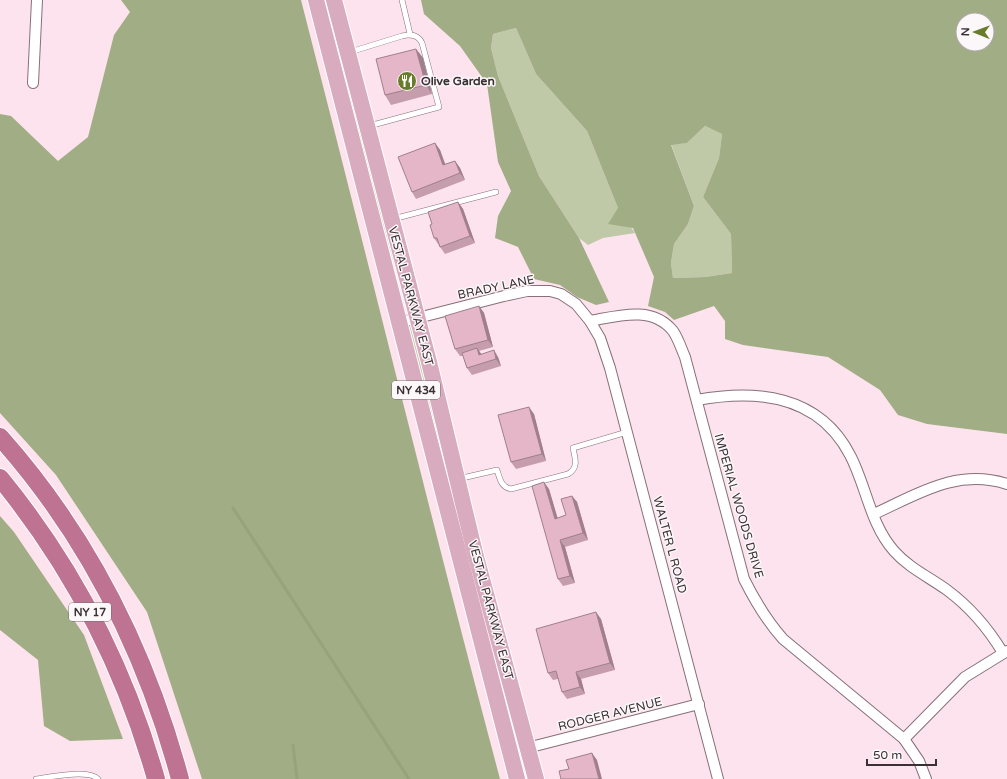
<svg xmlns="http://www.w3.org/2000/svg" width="1007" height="779" font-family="'Varela Round',sans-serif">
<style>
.green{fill:#bfc9a7}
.forest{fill:#a1ad84;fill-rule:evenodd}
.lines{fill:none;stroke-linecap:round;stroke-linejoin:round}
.stream{stroke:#97a37b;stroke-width:3}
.service-casing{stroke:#877079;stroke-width:6}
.minor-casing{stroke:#877079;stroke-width:12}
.primary-casing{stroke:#fff;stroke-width:18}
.motorway-casing{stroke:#fff;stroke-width:20}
.service{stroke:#fff;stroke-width:5}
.minor{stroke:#fff;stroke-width:10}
.primary{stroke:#d9abbe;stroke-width:16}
.motorway{stroke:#bf7393;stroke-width:18}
.wall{fill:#c59dac}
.shaded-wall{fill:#a07f8c}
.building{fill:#e5b6c8;stroke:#a07f8c}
.labels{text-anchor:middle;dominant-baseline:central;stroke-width:3;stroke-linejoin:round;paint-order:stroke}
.shield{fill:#fcf7f9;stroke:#756c70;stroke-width:1}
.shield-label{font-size:11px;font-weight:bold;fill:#3b3135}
.poi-label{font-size:12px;font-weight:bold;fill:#3b3135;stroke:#fcf7f9;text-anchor:start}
.street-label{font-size:12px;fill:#3b3135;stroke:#fcf7f9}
</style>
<rect width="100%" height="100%" fill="#fde3ed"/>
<g class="green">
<path d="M 322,0 L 328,0 L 405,302 L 357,135 Z"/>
<path d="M 516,28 L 536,74 L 587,131 L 618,208 L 635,233 L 603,238 L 588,245 L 579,238 L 539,176 L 498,76 L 491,48 L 493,34 Z"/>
<path d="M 705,126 L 722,134 L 719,158 L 703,197 L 731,234 L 732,273 L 705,277 L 673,278 L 671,263 L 674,244 L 688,224 L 694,206 L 671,144 L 687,143 Z"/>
<path d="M 411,324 L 473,568 L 459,537 L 405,327 Z"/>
</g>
<g class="forest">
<path d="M 121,0 L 301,0 C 368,260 431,520 500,779 L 202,779 L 147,612 L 56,475 L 0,413 L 0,114 L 11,116 L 58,161 L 88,137 L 114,35 L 130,12 Z"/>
<path d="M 421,0 L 1007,0 L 1007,434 L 927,424 L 898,415 L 880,390 L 828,357 L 743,345 L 725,339 L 725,321 L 714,306 L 674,320 L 665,312 L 648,306 L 654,277 L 633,228 L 608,224 L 618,208 L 587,131 L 536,74 L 516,28 L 493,34 L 491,48 L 498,76 L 539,176 L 579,238 L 609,302 L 596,305 L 577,297 L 560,285 L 534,279 L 518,247 L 495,238 L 498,216 L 511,191 L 498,162 L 487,84 L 460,46 L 424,14 ZM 963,20 L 987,20 L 987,44 L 963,44 ZM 705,126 L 722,134 L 719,158 L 703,197 L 731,234 L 732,273 L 705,277 L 673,278 L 671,263 L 674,244 L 688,224 L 694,206 L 671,145 L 687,143 Z"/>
<path d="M 0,516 L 14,532 L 84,635 L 123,739 L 70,741 L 44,726 L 38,660 L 0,630 Z"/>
</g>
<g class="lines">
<g class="stream">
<path d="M 233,508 L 409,779"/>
<path d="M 293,745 L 297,779"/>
</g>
<g class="service-casing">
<g id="service">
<path d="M 402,0 L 410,34"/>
<path d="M 350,52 L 402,36 C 410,34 418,34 422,43 L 439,107 L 369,126"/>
<path d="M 393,219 L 496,192"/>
<path d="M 458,479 L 497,470 C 500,479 501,487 511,489 L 568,474 C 579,468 575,458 573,448 L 627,432"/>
<path d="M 36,779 C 50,777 88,769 98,779"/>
</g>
</g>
<g class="minor-casing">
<g id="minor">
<path d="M 33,83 L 37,0"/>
<path d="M 590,321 C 618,316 652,305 673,331 C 678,338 681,348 685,357 L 744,579 C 755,601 766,620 783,639 L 904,739 L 919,761 L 926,779"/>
<path d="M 398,323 L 504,296 L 527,291 L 550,291 L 561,294 L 576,304 L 590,321 L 600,338 L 610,368 L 718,779"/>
<path d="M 697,400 C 756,389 819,395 850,455 C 866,485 870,524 894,551 C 909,568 929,577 947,590 C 970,607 988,628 1003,653"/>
<path d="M 874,514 C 918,494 957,468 1007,484"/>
<path d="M 904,739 L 965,677 L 1007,651"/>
<path d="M 527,748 L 699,704"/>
</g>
</g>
<g class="primary-casing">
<g id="primary">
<path d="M 316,0 L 517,779"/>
<path d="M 334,0 L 429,362 L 475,553 L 536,779"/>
</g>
</g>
<g class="motorway-casing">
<g id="motorway">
<path d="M 0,437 C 88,536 146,652 180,779"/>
<path d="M 0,478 C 73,567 125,669 156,779"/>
</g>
</g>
<use href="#service" class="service"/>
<use href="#minor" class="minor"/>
<use href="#primary" class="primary"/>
<use href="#motorway" class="motorway"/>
</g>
<g class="wall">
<path d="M 416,49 L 423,58 L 432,94 L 391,105 L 385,95 Z"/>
<path d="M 435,143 L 440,150 L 445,164 L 455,161 L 460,168 L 465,180 L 416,199 L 412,192 Z"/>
<path d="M 458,202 L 463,209 L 475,243 L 445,254 L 434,238 L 432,224 Z"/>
<path d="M 479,306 L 484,313 L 493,347 L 479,351 L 481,354 L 498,357 L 501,366 L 472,375 L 467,368 L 463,356 L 460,356 L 455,349 Z"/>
<path d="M 534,414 L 546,461 L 516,469 L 511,462 Z"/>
<path d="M 549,489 L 557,518 L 566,515 L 572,496 L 577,502 L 588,540 L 565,547 L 575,583 L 563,586 L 558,579 Z"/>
<path d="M 601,619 L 615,670 L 581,679 L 585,694 L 567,699 L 562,692 L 558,679 L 553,680 L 548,673 Z"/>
</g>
<g class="shaded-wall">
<path d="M 416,49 L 423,58 L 432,94 L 426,85 Z"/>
<path d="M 435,143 L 440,150 L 448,172 L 443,165 Z"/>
<path d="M 455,161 L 460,168 L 465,180 L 460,173 Z"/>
<path d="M 458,202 L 463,209 L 475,243 L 470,236 Z"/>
<path d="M 479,306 L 484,313 L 493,347 L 488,340 Z"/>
<path d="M 477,348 L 482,355 L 479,355 Z"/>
<path d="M 494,350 L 498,357 L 501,366 L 496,359 Z"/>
<path d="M 529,407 L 534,414 L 546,461 L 542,454 Z"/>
<path d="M 544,482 L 549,489 L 560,526 L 555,519 Z"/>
<path d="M 572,496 L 577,502 L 588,540 L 583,533 Z"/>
<path d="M 560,540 L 565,547 L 575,583 L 570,576 Z"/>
<path d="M 596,612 L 601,619 L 615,670 L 610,663 Z"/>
<path d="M 576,672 L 581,679 L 585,694 L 580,687 Z"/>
<path d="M 592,753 L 597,760 L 602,779 L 599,779 Z"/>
</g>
<g class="building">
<path d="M 416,49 L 426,85 L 385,95 L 376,59 Z"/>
<path d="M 435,143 L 443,165 L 455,161 L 460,173 L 412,192 L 398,157 Z"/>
<path d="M 458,202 L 470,236 L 440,247 L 437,238 L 434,238 L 430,225 L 432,224 L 428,212 Z"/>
<path d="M 479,306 L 488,340 L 455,349 L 445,316 Z"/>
<path d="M 477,348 L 479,355 L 494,350 L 496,359 L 467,368 L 462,353 Z"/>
<path d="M 529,407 L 542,454 L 511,462 L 498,415 Z"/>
<path d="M 544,482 L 555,519 L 566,515 L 561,499 L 572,496 L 583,533 L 560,540 L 570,576 L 558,579 L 532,486 Z"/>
<path d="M 596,612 L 610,663 L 576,672 L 580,687 L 562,692 L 556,671 L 548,673 L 536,629 Z"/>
<path d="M 592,753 L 599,779 L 561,779 L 559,771 L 569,769 L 566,760 Z"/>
</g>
<defs>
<g id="restaurant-disc" transform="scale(1)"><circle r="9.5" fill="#697c2c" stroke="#fcf7f9"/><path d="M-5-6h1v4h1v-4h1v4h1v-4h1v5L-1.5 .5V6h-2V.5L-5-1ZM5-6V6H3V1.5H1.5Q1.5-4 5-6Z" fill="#fff"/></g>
</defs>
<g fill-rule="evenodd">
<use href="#restaurant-disc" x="407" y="81"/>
</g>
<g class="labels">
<g class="shield">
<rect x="392" y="381" width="48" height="18" rx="3"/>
<rect x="69" y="603" width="42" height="18" rx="3"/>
</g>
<g class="shield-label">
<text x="416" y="390">NY 434</text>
<text x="90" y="612">NY 17</text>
</g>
<g class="poi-label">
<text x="421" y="81">Olive Garden</text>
</g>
<g class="street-label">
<text transform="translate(496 287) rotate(-12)">BRADY LANE</text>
<text transform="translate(411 296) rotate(75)">VESTAL PARKWAY EAST</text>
<text transform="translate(739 506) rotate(74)">IMPERIAL WOODS DRIVE</text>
<text transform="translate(670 545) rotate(75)">WALTER L ROAD</text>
<text transform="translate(491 610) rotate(75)">VESTAL PARKWAY EAST</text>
<text transform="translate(610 714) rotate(-14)">RODGER AVENUE</text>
</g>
</g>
<g transform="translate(975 32) rotate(271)"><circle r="19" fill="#fcf7f9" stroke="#afa8ab"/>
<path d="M0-3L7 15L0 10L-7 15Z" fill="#697c2c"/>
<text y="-6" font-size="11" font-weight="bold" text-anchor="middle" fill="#3b3135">N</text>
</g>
<path d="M867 759v6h69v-6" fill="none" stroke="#3b3135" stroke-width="2"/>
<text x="873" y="759" font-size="12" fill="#3b3135" stroke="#fcf7f9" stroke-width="3" paint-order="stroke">50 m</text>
</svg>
